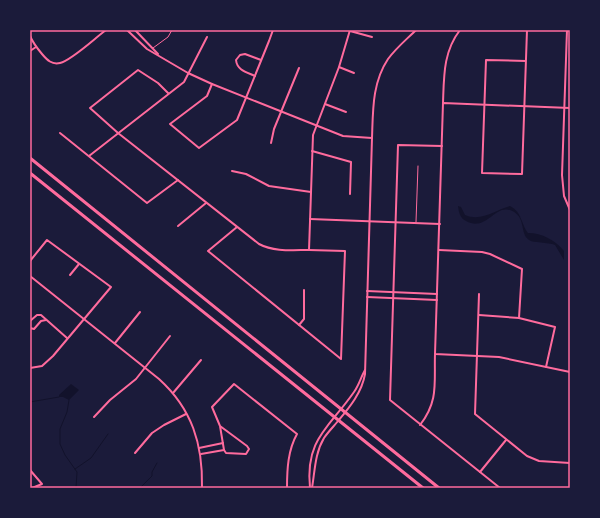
<svg xmlns="http://www.w3.org/2000/svg" width="600" height="518" font-family="'Work Sans',sans-serif">
<style>
.water{fill:#12122b}
.lines{fill:none;stroke-linecap:round;stroke-linejoin:round}
.stream{stroke:#12122b;stroke-width:1}
.service{stroke:#ff6b9d;stroke-width:1}
.minor{stroke:#ff6b9d;stroke-width:2}
.tertiary{stroke:#ff6b9d;stroke-width:2}
.primary{stroke:#ff6b9d;stroke-width:3}
.neatline{fill:none;stroke:#ff6b9d;stroke-width:1.5}
</style>
<rect width="100%" height="100%" fill="#1b1b3a"/>
<g class="water">
<path d="M 458,206 L 461,207 L 465,215 C 482,222 495,210 510,206 C 522,212 521,224 528,233 C 542,233 555,240 564,251 L 564,260 L 555,245 C 548,242 533,243 529,240 C 519,233 527,216 510,210 C 494,205 486,232 466,221 C 460,218 459,213 458,206 Z"/>
<path d="M 71,384 L 79,390 L 69,400 L 63,397 L 59,397 L 59,395 Z"/>
</g>
<g class="lines">
<g class="stream">
<path d="M 69,400 L 67,412 L 60,429 L 60,444 L 65,455 L 77,472 L 76,488"/>
<path d="M 30,402 L 59,397"/>
<path d="M 75,469 L 91,458 L 108,434"/>
<path d="M 140,488 L 152,476 L 152,472 L 157,463"/>
</g>
<g class="service">
<path d="M 153,48 L 168,37 L 172,30"/>
<path d="M 416,222 L 418,166"/>
</g>
<g class="minor">
<path d="M 567,30 L 562,175 L 564,196 L 570,210"/>
<path d="M 350,31 L 372,37"/>
<path d="M 30,36 C 33,43 37,48 42,54 C 47,60 52,65 60,63 C 72,60 95,38 106,30"/>
<path d="M 30,51 L 36,47"/>
<path d="M 526,61 L 486,60 L 482,173 L 522,174 L 527,30"/>
<path d="M 339,67 L 354,73"/>
<path d="M 255,76 C 246,72 237,70 236,60 L 240,55 L 245,54 L 261,60"/>
<path d="M 212,84 L 207,96 L 170,124 L 199,148 L 237,120 L 269,41 L 273,30"/>
<path d="M 168,93 L 158,83 L 138,70 L 90,108 L 118,133 L 259,244 C 274,252 293,250 309,250 L 313,135 L 339,67 L 350,30"/>
<path d="M 443,103 C 444,77 443,52 460,30"/>
<path d="M 325,104 L 346,112"/>
<path d="M 60,133 L 147,203 L 178,180"/>
<path d="M 271,143 L 274,129 L 299,68"/>
<path d="M 442,146 L 398,145 L 390,400 L 500,488"/>
<path d="M 312,151 L 351,162 L 350,194"/>
<path d="M 89,156 L 184,82 L 207,37"/>
<path d="M 232,171 L 246,174 L 269,186 L 311,192"/>
<path d="M 310,219 L 440,224"/>
<path d="M 178,226 L 206,203"/>
<path d="M 237,227 L 208,251 L 341,359 L 345,251 L 309,250"/>
<path d="M 439,250 L 482,252 L 490,254 L 522,269 L 519,318"/>
<path d="M 30,261 L 47,240 L 111,287 L 53,356 L 42,366 L 30,368"/>
<path d="M 70,275 L 79,264"/>
<path d="M 367,291 L 437,294"/>
<path d="M 479,294 L 475,414 L 527,456 L 539,461 L 570,463"/>
<path d="M 367,297 L 437,300"/>
<path d="M 479,315 L 519,318 L 555,327 L 546,367"/>
<path d="M 30,321 L 37,315 L 41,315 L 67,338"/>
<path d="M 299,325 L 304,319 L 304,290"/>
<path d="M 30,328 L 34,329 L 41,321 L 46,320"/>
<path d="M 115,343 L 140,312"/>
<path d="M 173,393 L 201,360"/>
<path d="M 94,417 L 110,400 L 136,379 L 170,336"/>
<path d="M 420,425 C 439,401 434,382 435,354"/>
<path d="M 220,426 L 247,446 L 249,449 L 246,454 L 226,453 L 224,450 L 220,426 L 212,407 L 234,384 L 297,434 C 288,450 287,469 287,488"/>
<path d="M 199,448 L 223,443"/>
<path d="M 135,453 L 152,433 L 164,425 L 186,414"/>
<path d="M 201,454 L 224,450"/>
<path d="M 30,470 L 42,484 L 32,488"/>
<path d="M 480,472 L 506,440"/>
</g>
<g class="tertiary">
<path d="M 127,30 L 147,49 L 188,73 L 212,84 L 343,136 L 372,138"/>
<path d="M 135,30 L 158,54"/>
<path d="M 570,108 L 443,103 L 435,354 L 499,357 L 570,372"/>
<path d="M 30,276 L 159,379 C 192,409 203,444 202,488"/>
<path d="M 310,488 C 305,439 329,428 354,392 C 359,385 361,377 365,370"/>
<path d="M 312,488 C 315,470 315,453 324,438 C 328,432 334,426 338,421 C 350,407 362,392 365,374 L 372,138 C 373,111 372,83 388,59 C 396,48 407,39 416,30"/>
</g>
<g class="primary">
<path d="M 30,158 L 439,488"/>
<path d="M 30,173 L 423,488"/>
</g>
</g>
<rect width="600" height="518" fill="none" stroke="#1b1b3a" stroke-width="62"/>
<rect x="31" y="31" width="538" height="456" class="neatline"/>
</svg>
